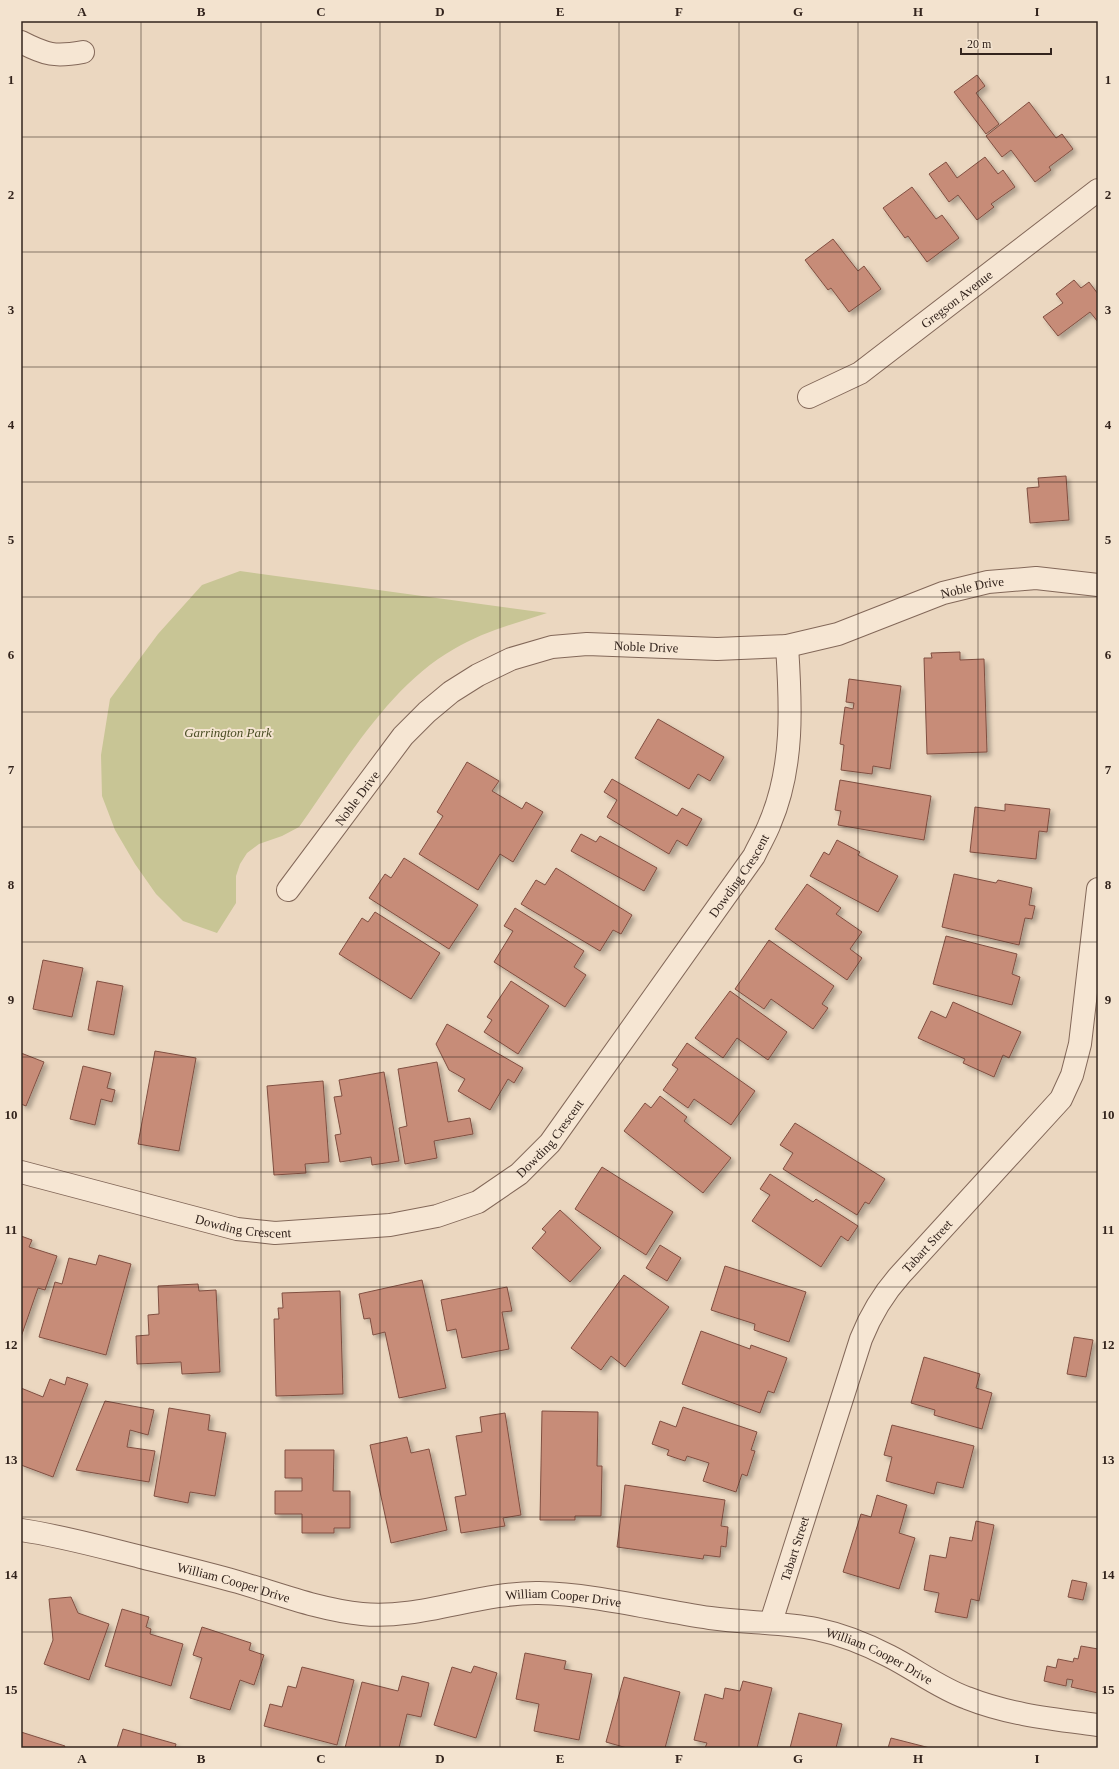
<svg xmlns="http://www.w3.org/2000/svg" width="1119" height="1769" font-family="Georgia,serif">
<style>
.green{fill:#c8c595}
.building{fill:#c78c78;stroke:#804f41;filter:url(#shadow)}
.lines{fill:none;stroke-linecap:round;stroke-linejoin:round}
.minor-casing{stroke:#836859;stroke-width:24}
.minor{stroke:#f6e6d3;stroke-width:22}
.grid{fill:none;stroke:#33241d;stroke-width:1;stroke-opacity:0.55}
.labels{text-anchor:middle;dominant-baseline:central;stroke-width:4;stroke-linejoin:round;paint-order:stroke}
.street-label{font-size:13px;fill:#33241d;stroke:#f3e3cf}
.park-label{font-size:13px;font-style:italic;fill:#4b4e25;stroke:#f3e3cf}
.neatline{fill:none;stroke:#33241d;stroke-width:1.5}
.grid-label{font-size:13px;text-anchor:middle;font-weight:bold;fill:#33241d}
</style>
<defs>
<filter id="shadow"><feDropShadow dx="3.5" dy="3.5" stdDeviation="2" flood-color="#0004"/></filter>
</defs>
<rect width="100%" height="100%" fill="#ebd7c0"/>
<path class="green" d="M 240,571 L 547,613 C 516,623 483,632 454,649 C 388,686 342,767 299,827 L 282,836 L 259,844 L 247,853 L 240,864 L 236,876 L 236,903 L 217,933 L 183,921 L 156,894 L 135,864 L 115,830 L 102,796 L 101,755 L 110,699 L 158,634 L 202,585 Z"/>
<g class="building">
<path d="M 977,75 L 985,86 L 976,93 L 999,124 L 986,134 L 954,92 Z"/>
<path d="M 1029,102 L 1056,138 L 1062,134 L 1073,149 L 1049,167 L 1051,170 L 1035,182 L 1011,150 L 1002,157 L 986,136 Z"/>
<path d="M 985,157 L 998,174 L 1003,170 L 1015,187 L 991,204 L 994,207 L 977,220 L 958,195 L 949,202 L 929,174 L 946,162 L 957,178 Z"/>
<path d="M 912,187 L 936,219 L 942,215 L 959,238 L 927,262 L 908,236 L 905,238 L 883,208 Z"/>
<path d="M 833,239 L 858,271 L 864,266 L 881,289 L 849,312 L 831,288 L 828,290 L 805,260 Z"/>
<path d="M 1074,280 L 1081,288 L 1089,282 L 1098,294 L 1098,322 L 1090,312 L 1058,336 L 1043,317 L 1063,303 L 1056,294 Z"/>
<path d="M 1066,476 L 1069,520 L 1030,523 L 1027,488 L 1039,487 L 1038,478 Z"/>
<path d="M 960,652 L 960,660 L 984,659 L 987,752 L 927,754 L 924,658 L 932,658 L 931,653 Z"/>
<path d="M 849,679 L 901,686 L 890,769 L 873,766 L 872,774 L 841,770 L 844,745 L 840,744 L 845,707 L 853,709 L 854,703 L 846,702 Z"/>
<path d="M 658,719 L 724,757 L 710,781 L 698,774 L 689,789 L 635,758 Z"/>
<path d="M 467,762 L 499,781 L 492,791 L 522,809 L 526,802 L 543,812 L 513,862 L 500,854 L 478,890 L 419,854 L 443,816 L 437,812 Z"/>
<path d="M 612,779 L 677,816 L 682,808 L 702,819 L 687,846 L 677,840 L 669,854 L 607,817 L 617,800 L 604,792 Z"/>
<path d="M 840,780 L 931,796 L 924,840 L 838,825 L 841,811 L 835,810 Z"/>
<path d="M 1005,804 L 1050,809 L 1047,832 L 1039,831 L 1036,859 L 970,852 L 975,807 L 1005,811 Z"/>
<path d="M 581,834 L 596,842 L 600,836 L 657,868 L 644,891 L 571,851 Z"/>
<path d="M 837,840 L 860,852 L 858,855 L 898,876 L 878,912 L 810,876 L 824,852 L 829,855 Z"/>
<path d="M 404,858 L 478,905 L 449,949 L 369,898 L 385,874 L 391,878 Z"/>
<path d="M 556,868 L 632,915 L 621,934 L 613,930 L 600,951 L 521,904 L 536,880 L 545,885 Z"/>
<path d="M 954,874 L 996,883 L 998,880 L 1032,888 L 1029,905 L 1035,906 L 1032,919 L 1025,918 L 1019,945 L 942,927 Z"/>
<path d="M 807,884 L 841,908 L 836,914 L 862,932 L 850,949 L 862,958 L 847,980 L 775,929 Z"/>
<path d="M 515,908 L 584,951 L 574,967 L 586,975 L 565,1007 L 494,962 L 513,931 L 504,926 Z"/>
<path d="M 375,912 L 440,953 L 411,999 L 339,954 L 362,918 L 368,922 Z"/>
<path d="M 946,936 L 1017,954 L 1012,974 L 1020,977 L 1012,1005 L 933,984 Z"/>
<path d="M 769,940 L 834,986 L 822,1004 L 828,1008 L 813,1029 L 771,999 L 764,1009 L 735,989 Z"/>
<path d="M 43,960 L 83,968 L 72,1017 L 33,1009 Z"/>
<path d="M 97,981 L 123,986 L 114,1035 L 88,1030 Z"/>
<path d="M 511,981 L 549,1006 L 518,1054 L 484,1032 L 492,1020 L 487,1017 Z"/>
<path d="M 730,991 L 787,1032 L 768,1060 L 737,1038 L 723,1058 L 695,1038 Z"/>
<path d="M 953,1002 L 1021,1032 L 1009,1058 L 1003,1055 L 994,1077 L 963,1063 L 965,1059 L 918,1038 L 931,1011 L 946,1018 Z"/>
<path d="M 447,1024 L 523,1068 L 514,1083 L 508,1079 L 490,1110 L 458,1091 L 465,1079 L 449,1070 L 436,1044 Z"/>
<path d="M 687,1043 L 755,1091 L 731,1125 L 694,1099 L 688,1108 L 663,1090 L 678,1069 L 672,1065 Z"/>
<path d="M 155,1051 L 196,1058 L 179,1151 L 138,1144 Z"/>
<path d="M 21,1053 L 44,1062 L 26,1106 L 21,1104 Z"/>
<path d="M 437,1062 L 448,1122 L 470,1118 L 473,1134 L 434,1141 L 437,1158 L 405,1164 L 399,1128 L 407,1126 L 398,1069 Z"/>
<path d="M 83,1066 L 111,1073 L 107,1088 L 115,1090 L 112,1102 L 101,1099 L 95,1125 L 70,1119 Z"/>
<path d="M 384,1072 L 399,1161 L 372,1165 L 371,1157 L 340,1162 L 335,1135 L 341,1134 L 334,1097 L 342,1096 L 339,1080 Z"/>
<path d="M 323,1081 L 329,1162 L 305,1164 L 306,1173 L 274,1175 L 267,1086 Z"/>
<path d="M 660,1096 L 687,1117 L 684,1121 L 731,1158 L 703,1193 L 624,1131 L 645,1103 L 651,1108 Z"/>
<path d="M 795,1123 L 885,1179 L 869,1204 L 865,1202 L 857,1215 L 783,1169 L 793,1153 L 780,1145 Z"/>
<path d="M 602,1167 L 673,1212 L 646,1255 L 575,1209 Z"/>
<path d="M 770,1174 L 813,1202 L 816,1199 L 858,1226 L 848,1241 L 841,1236 L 821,1267 L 752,1221 L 770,1195 L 760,1189 Z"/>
<path d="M 560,1210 L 601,1248 L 570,1282 L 532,1248 L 546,1232 L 542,1229 Z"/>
<path d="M 21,1236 L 32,1240 L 29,1247 L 57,1256 L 45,1290 L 38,1288 L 21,1337 Z"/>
<path d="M 660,1245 L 681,1258 L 667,1281 L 646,1268 Z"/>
<path d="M 99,1255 L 131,1264 L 106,1355 L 39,1337 L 55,1282 L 62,1284 L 69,1258 L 96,1265 Z"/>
<path d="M 725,1266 L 806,1292 L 789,1342 L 754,1330 L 755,1324 L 711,1310 Z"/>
<path d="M 624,1275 L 669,1307 L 625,1367 L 611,1356 L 601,1370 L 571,1348 Z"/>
<path d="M 422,1280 L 446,1388 L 399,1398 L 385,1332 L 373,1335 L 370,1318 L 364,1319 L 359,1294 Z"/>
<path d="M 198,1284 L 199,1291 L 216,1290 L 220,1372 L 182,1374 L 181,1362 L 137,1364 L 136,1336 L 149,1335 L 148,1315 L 159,1314 L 158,1286 Z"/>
<path d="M 507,1287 L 512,1311 L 502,1312 L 509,1349 L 462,1358 L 456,1329 L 447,1331 L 441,1300 Z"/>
<path d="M 340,1291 L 343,1394 L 276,1396 L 274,1319 L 279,1319 L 278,1308 L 283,1308 L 282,1293 Z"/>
<path d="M 701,1331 L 750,1349 L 751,1345 L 787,1358 L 774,1393 L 768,1391 L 760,1413 L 682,1384 Z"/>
<path d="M 1074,1337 L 1093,1340 L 1086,1377 L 1067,1374 Z"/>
<path d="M 924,1357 L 980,1374 L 976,1388 L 992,1393 L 982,1429 L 934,1415 L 935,1410 L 911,1403 Z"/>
<path d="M 67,1377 L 88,1384 L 53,1477 L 21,1465 L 21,1388 L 43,1397 L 50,1379 L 65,1385 Z"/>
<path d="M 105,1401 L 154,1410 L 148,1435 L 130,1430 L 127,1447 L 155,1451 L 149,1482 L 76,1470 Z"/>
<path d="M 683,1407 L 757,1432 L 751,1450 L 755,1451 L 747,1476 L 742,1474 L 736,1492 L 703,1481 L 709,1463 L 687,1456 L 685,1461 L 667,1455 L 669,1450 L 652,1444 L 660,1421 L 676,1427 Z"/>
<path d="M 169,1408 L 210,1415 L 208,1430 L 226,1433 L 215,1496 L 190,1492 L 188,1503 L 154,1496 Z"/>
<path d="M 542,1411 L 598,1412 L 597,1466 L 602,1466 L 601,1516 L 575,1516 L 575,1520 L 540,1520 Z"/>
<path d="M 505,1413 L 521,1515 L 503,1518 L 505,1526 L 461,1533 L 455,1497 L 466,1495 L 456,1436 L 482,1432 L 480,1417 Z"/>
<path d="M 892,1425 L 974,1446 L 963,1488 L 937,1482 L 934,1494 L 886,1481 L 892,1457 L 884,1455 Z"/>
<path d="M 407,1437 L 411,1453 L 429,1449 L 447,1530 L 391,1543 L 370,1445 Z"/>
<path d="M 285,1450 L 334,1450 L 333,1491 L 350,1491 L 350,1528 L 334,1528 L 334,1533 L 302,1533 L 302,1514 L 275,1514 L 275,1491 L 302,1491 L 302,1478 L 285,1478 Z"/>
<path d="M 625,1485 L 725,1500 L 721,1526 L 728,1527 L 726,1547 L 721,1546 L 720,1557 L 704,1555 L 703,1559 L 617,1547 Z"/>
<path d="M 877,1495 L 907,1505 L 899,1533 L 915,1538 L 899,1589 L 843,1572 L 861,1514 L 871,1517 Z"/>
<path d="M 976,1521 L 994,1525 L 979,1601 L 971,1599 L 967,1618 L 935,1612 L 939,1593 L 924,1590 L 930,1555 L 946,1558 L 950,1537 L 972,1541 Z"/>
<path d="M 1072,1580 L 1087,1583 L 1083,1600 L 1068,1597 Z"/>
<path d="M 71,1597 L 78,1613 L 109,1624 L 89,1680 L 44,1664 L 53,1640 L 49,1599 Z"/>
<path d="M 122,1609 L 149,1617 L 146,1627 L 151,1629 L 150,1634 L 183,1644 L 171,1686 L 105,1666 Z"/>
<path d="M 202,1627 L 251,1643 L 249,1650 L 264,1655 L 254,1685 L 240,1680 L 230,1710 L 190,1698 L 202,1658 L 193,1655 Z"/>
<path d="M 1081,1646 L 1098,1649 L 1098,1693 L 1071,1687 L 1073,1680 L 1067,1679 L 1066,1686 L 1044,1681 L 1047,1666 L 1056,1668 L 1058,1659 L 1073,1662 L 1074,1658 L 1078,1659 Z"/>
<path d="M 525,1653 L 566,1661 L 564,1669 L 592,1674 L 579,1740 L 534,1731 L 539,1704 L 516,1699 Z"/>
<path d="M 474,1666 L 497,1673 L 476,1738 L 434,1725 L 452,1667 L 471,1673 Z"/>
<path d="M 302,1667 L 354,1680 L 337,1745 L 264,1726 L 270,1704 L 282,1707 L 288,1686 L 296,1688 Z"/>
<path d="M 402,1676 L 429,1683 L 421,1717 L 407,1714 L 399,1748 L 345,1748 L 362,1682 L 398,1691 Z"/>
<path d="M 624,1677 L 680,1692 L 665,1748 L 627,1748 L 606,1742 Z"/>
<path d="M 743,1681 L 772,1688 L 757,1748 L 705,1748 L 707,1743 L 694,1740 L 705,1694 L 723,1699 L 725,1688 L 740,1691 Z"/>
<path d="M 799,1713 L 842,1724 L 836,1748 L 790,1748 Z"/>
<path d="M 123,1729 L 176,1744 L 175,1748 L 117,1748 Z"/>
<path d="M 21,1732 L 65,1746 L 64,1748 L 21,1748 Z"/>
<path d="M 891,1738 L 930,1748 L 888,1748 Z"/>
</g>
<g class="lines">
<g class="minor-casing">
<g id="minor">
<path d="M 21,42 C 46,55 55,57 83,52"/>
<path id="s1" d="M 809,397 L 860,373 L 1098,190"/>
<path id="s2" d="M 288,890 L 403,736 L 427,712 L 451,692 L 478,675 L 511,659 L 552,647 L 587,644 L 717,649 L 787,646 L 838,634 L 943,593 L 988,582 L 1036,578 L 1098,585"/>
<path id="s3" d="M 21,1172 L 237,1229 L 275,1233 L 390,1225 L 437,1216 L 478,1202 L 519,1174 L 550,1143 L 754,856 C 759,845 766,834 770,823 C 794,767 791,705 787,646"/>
<path id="s4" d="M 21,1530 C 62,1536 101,1547 141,1557 C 173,1565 206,1573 238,1582 C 279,1594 320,1610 362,1614 C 419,1620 480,1592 539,1593 C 595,1594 654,1610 710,1618 C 745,1623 781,1622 816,1629 C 840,1634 866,1644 889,1656 C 915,1669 939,1688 967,1698 C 1010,1715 1053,1719 1098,1725"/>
<path id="s5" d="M 771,1622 L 861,1339 C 871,1314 883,1294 901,1274 L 1061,1099 L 1072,1075 L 1080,1044 L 1098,889"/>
</g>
</g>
<use href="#minor" class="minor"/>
</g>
<path class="grid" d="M 141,21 L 141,1748M 261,21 L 261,1748M 380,21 L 380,1748M 500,21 L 500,1748M 619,21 L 619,1748M 739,21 L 739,1748M 858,21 L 858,1748M 978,21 L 978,1748M 21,137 L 1098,137M 21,252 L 1098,252M 21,367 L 1098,367M 21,482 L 1098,482M 21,597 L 1098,597M 21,712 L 1098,712M 21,827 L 1098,827M 21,942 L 1098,942M 21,1057 L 1098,1057M 21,1172 L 1098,1172M 21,1287 L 1098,1287M 21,1402 L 1098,1402M 21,1517 L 1098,1517M 21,1632 L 1098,1632"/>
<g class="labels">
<g class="street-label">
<text stroke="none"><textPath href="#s1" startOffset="178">Gregson Avenue</textPath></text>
<text stroke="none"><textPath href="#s2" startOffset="799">Noble Drive</textPath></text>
<text stroke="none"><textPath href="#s2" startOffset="463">Noble Drive</textPath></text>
<text stroke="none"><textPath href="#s2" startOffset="115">Noble Drive</textPath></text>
<text stroke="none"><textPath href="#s3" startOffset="889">Dowding Crescent</textPath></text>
<text stroke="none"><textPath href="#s3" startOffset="565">Dowding Crescent</textPath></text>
<text stroke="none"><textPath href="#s3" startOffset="229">Dowding Crescent</textPath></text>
<text stroke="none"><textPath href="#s5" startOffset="412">Tabart Street</textPath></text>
<text stroke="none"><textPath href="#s5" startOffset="77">Tabart Street</textPath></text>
<text stroke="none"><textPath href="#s4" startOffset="219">William Cooper Drive</textPath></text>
<text stroke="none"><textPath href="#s4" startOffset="555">William Cooper Drive</textPath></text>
<text stroke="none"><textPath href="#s4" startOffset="879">William Cooper Drive</textPath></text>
</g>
<g class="park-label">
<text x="228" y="732">Garrington Park</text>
</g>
</g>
<rect width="1119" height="1769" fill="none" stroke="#f3e3cf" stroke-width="44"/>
<path d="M961 48v6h90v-6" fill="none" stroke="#33241d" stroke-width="2"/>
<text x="967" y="48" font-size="12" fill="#33241d" stroke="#f3e3cf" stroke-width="3" paint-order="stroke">20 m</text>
<rect x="22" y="22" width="1075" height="1725" class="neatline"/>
<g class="grid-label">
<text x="82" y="16">A</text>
<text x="201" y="16">B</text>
<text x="321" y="16">C</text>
<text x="440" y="16">D</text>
<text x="560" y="16">E</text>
<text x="679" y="16">F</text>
<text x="798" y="16">G</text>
<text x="918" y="16">H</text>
<text x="1037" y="16">I</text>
<text x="11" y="84">1</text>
<text x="1108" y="84">1</text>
<text x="11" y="199">2</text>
<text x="1108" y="199">2</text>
<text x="11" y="314">3</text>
<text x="1108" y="314">3</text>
<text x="11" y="429">4</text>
<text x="1108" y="429">4</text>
<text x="11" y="544">5</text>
<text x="1108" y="544">5</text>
<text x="11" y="659">6</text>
<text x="1108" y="659">6</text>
<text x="11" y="774">7</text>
<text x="1108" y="774">7</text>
<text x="11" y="889">8</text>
<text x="1108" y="889">8</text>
<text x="11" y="1004">9</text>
<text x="1108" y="1004">9</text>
<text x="11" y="1119">10</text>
<text x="1108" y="1119">10</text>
<text x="11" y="1234">11</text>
<text x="1108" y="1234">11</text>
<text x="11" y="1349">12</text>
<text x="1108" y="1349">12</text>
<text x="11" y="1464">13</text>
<text x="1108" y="1464">13</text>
<text x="11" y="1579">14</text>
<text x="1108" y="1579">14</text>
<text x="11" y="1694">15</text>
<text x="1108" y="1694">15</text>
<text x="82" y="1763">A</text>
<text x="201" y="1763">B</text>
<text x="321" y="1763">C</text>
<text x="440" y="1763">D</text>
<text x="560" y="1763">E</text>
<text x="679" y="1763">F</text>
<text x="798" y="1763">G</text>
<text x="918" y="1763">H</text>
<text x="1037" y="1763">I</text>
</g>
</svg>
